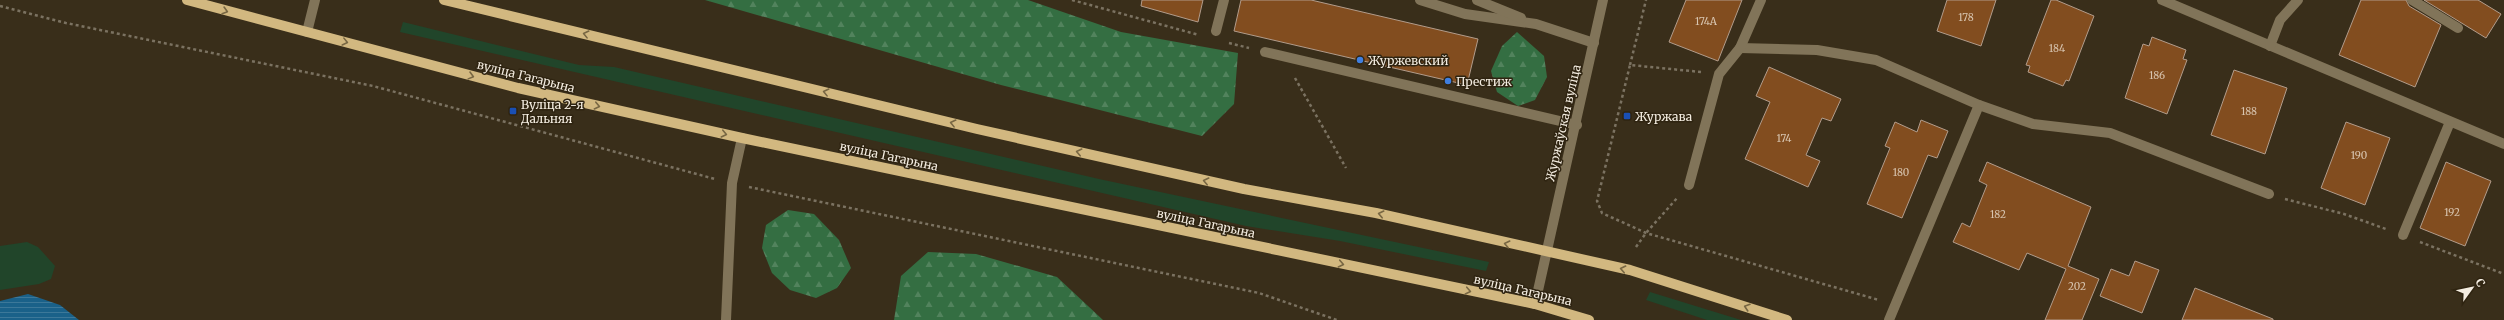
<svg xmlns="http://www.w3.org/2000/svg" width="2504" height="320" font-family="Merriweather,serif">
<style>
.grass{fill:#21452a}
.forest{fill:url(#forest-firs)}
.water{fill:url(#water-rules)}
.building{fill:#824d1f;stroke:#b29c8b}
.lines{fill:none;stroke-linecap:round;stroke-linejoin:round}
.path{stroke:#7b7261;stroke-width:2.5;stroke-dasharray:3 3;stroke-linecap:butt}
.minor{stroke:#817459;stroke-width:10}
.major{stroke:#d2b880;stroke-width:10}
.oneway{stroke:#786743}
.shop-dot{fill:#3f7fe0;stroke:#2f2411;stroke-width:1.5}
.transit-dot{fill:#1a4fb4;stroke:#2f2411;stroke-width:1.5}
.labels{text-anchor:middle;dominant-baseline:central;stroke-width:3;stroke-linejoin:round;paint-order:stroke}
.number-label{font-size:10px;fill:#d8c5b0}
.poi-label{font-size:12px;fill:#f4ede1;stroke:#2f2411;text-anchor:start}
.street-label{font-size:12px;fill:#f4ede1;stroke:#2f2411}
</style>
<defs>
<pattern id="forest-firs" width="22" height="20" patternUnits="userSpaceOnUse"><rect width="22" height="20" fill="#346e42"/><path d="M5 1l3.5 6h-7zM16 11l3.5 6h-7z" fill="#52835d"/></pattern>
<pattern id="water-rules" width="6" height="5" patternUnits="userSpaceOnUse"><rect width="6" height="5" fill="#1a6189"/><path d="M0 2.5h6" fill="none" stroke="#3c7899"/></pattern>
</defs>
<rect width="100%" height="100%" fill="#392e1a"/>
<g class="grass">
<path d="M 403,22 L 579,65 L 614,67 L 1099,179 L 1489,262 L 1486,271 L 1340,241 L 1246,226 L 400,32 Z"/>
<path d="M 27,242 L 38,247 L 55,266 L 51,279 L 39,284 L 0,290 L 0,246 Z"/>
<path d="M 1650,292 L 1741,320 L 1707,320 L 1646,300 Z"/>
</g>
<g class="forest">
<path d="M 705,0 L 1028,0 L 1121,32 L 1238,53 L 1234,104 L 1202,136 L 1001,85 Z"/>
<path d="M 1517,32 L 1544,56 L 1547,77 L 1535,100 L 1518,106 L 1497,92 L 1491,71 L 1502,46 Z"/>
<path d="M 788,210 L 814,214 L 839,240 L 851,268 L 837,288 L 816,298 L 790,290 L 772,273 L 762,248 L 766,225 Z"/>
<path d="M 928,252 L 976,254 L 1057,277 L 1103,320 L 894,320 L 901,276 Z"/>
</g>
<path class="water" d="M 28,294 L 60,305 L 79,320 L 0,320 L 0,301 Z"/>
<g class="building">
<path d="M 1142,0 L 1203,0 L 1198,22 L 1141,6 Z"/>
<path d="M 1241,0 L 1311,0 L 1478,39 L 1467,85 L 1234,31 Z"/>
<path d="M 1686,0 L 1742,0 L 1718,61 L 1669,42 Z"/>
<path d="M 1947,0 L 1996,0 L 1981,46 L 1937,31 Z"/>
<path d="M 2051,0 L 2056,0 L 2094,16 L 2069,81 L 2066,80 L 2063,86 L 2028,72 L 2030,66 L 2026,65 Z"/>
<path d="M 2361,0 L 2406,0 L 2409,6 L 2441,25 L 2415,87 L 2339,55 Z"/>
<path d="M 2424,0 L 2478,0 L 2501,14 L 2486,38 Z"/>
<path d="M 2152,37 L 2186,50 L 2183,59 L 2187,60 L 2167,114 L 2125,98 L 2143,44 L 2149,46 Z"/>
<path d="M 1769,67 L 1841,99 L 1831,121 L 1822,118 L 1806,155 L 1820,161 L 1808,187 L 1745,159 L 1770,102 L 1756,96 Z"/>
<path d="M 2234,70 L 2287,88 L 2265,154 L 2211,135 Z"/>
<path d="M 1921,120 L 1948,131 L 1937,158 L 1928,155 L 1902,218 L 1867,204 L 1890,148 L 1885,146 L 1895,122 L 1917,132 Z"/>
<path d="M 2346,122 L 2390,138 L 2365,205 L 2321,188 Z"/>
<path d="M 1987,162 L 2091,207 L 2068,266 L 2099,279 L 2082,320 L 2045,320 L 2066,269 L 2027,253 L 2019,270 L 1953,242 L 1962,223 L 1970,227 L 1987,185 L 1979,181 Z"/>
<path d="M 2446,162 L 2491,181 L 2465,246 L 2420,228 Z"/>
<path d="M 2135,261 L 2159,270 L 2142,313 L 2100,296 L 2111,269 L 2129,276 Z"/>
<path d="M 2195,288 L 2273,319 L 2273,320 L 2182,320 Z"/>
</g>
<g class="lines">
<g class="path">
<path d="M 1072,0 L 1199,35"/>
<path d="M 0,6 L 66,23 L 373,86 L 715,179"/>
<path d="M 1229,43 L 1249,48"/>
<path d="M 1630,65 L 1646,0"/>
<path d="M 1701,72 L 1630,65 L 1597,201 L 1602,213 L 1646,233 L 1879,300"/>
<path d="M 1295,78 L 1346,168"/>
<path d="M 749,187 L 1259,293 L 1337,320"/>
<path d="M 2285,199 L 2344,214 L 2386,229"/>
<path d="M 2420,242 L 2504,274"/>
<path d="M 1636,247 L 1646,233 L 1678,197"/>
</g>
<g class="minor">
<path d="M 1420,0 L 1465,14 L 1536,24 L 1594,43"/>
<path d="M 1477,0 L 1521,18"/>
<path d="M 2162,0 L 2504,144"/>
<path d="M 2412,0 L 2458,28"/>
<path d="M 1216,31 L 1224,0"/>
<path d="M 307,32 L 315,0"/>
<path d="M 2270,46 L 2280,20 L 2298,0"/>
<path d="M 1740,48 L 1817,50 L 1876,60 L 1979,105 L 2033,124 L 2110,133 L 2269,194"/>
<path d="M 1265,52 L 1577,125"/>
<path d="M 1689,185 L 1719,74 L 1740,48 L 1761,0"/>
<path d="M 2403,235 L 2450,122"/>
<path d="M 1535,304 L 1603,0"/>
<path d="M 726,320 L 732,183 L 742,138"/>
<path d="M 1889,320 L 1979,105"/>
</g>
<g class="major">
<path d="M 187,0 L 518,88 L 742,138 L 1535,304 L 1589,320"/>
<path d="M 444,0 L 977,129 L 1244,189 L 1376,213 L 1630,270 L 1787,320"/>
</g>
</g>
<defs><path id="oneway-chevron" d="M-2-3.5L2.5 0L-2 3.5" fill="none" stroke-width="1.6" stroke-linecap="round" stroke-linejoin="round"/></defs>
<g class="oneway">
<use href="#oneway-chevron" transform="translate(225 11) rotate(16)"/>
<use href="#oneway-chevron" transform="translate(586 34) rotate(-166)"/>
<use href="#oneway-chevron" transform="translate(345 42) rotate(14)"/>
<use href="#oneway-chevron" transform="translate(471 76) rotate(15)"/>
<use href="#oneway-chevron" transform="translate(826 92) rotate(-166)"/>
<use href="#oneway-chevron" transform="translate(597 106) rotate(13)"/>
<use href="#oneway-chevron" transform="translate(953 123) rotate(-166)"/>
<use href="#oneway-chevron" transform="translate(724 134) rotate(13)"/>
<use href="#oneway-chevron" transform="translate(1079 152) rotate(-167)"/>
<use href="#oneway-chevron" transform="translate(1206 181) rotate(-167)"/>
<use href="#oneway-chevron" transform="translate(1381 214) rotate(-167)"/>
<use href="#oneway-chevron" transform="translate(1507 244) rotate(-167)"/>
<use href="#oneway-chevron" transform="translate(1341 264) rotate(12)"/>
<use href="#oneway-chevron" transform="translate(1623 269) rotate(-168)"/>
<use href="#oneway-chevron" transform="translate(1468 291) rotate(12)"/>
<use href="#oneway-chevron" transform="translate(1747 307) rotate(-162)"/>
</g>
<g class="shop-dot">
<circle cx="1360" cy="60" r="4"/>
<circle cx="1448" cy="81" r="4"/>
</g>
<g class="transit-dot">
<rect x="509" y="107" width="8" height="8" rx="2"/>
<rect x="1623" y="112" width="8" height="8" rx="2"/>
</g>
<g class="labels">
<g class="number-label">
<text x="1966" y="17">178</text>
<text x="1706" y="21">174А</text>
<text x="2057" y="48">184</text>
<text x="2157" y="75">186</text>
<text x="2249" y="111">188</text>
<text x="1784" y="138">174</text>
<text x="2359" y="155">190</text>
<text x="1901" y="172">180</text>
<text x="2452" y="212">192</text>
<text x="1998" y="214">182</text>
<text x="2077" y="286">202</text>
</g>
<g class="poi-label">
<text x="1368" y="60">Журжевский</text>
<text x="1456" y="81">Престиж</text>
<text x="521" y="104">Вуліца 2-я<tspan x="521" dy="14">Дальняя</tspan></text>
<text x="1635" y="116">Журжава</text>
</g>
<g class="street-label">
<text transform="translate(526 76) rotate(14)">вуліца Гагарына</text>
<text transform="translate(1563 123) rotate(-77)">Журжаўская вуліца</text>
<text transform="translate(889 156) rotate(12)">вуліца Гагарына</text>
<text transform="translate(1206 223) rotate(12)">вуліца Гагарына</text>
<text transform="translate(1523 290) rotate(13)">вуліца Гагарына</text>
</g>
</g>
<g transform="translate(2472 288) rotate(57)" stroke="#2f2411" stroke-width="3" paint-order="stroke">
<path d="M0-3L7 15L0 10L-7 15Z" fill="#f4ede1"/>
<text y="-6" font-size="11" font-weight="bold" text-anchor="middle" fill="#f4ede1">С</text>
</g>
</svg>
